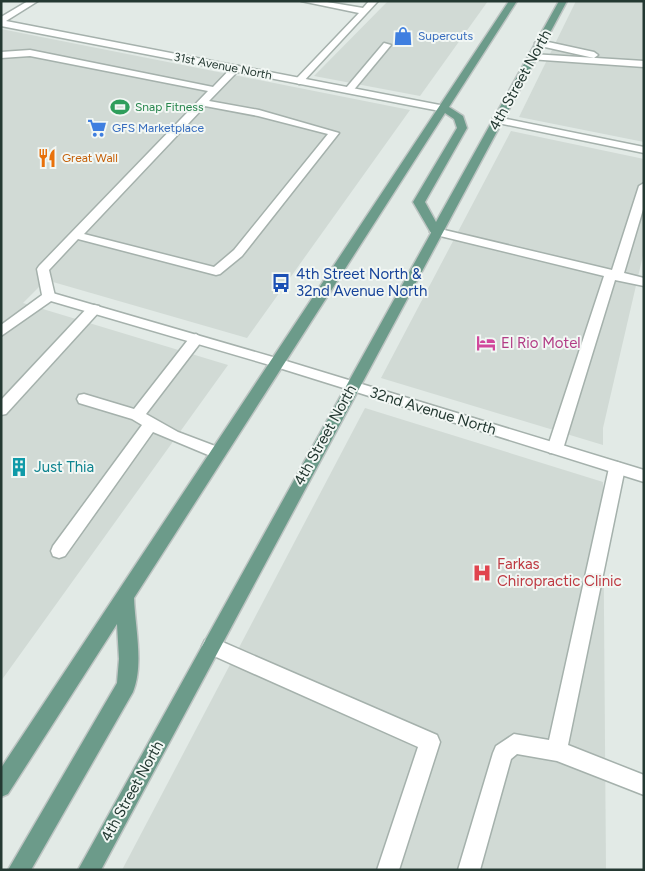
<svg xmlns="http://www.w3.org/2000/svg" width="645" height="871" font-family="Figtree,sans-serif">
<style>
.built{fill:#d1dad5}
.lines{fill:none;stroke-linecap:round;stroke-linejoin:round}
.service-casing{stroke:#a5b1ac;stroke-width:3}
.minor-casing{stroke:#a5b1ac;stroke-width:3}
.primary-casing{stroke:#bdc4c2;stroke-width:3}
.service{fill:#fff;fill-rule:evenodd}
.minor{fill:#fff;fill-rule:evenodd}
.primary{fill:#6c9b8a;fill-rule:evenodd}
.labels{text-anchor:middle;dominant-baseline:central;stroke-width:4;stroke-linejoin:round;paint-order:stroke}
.far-shop-label{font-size:12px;fill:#366cbe;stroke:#f2f7f4;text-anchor:start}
.far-street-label{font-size:12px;fill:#243932;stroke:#f2f7f4}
.far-leisure-label{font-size:12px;fill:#27864d;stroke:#f2f7f4;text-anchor:start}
.far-food-label{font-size:12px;fill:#c56008;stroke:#f2f7f4;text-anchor:start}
.street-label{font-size:15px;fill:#243932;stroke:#f2f7f4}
.transit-label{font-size:15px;fill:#164399;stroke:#f2f7f4;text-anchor:start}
.hotel-label{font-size:15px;fill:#b23c85;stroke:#f2f7f4;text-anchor:start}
.culture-label{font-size:15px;fill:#0d838f;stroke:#f2f7f4;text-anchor:start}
.health-label{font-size:15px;fill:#be3a42;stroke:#f2f7f4;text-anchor:start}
</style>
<rect width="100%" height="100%" fill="#e2eae6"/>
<g class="built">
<path d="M 388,1 L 488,1 L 420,96 L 314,76 Z"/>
<path d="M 576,1 L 644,1 L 644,142 L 519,117 Z"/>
<path d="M 1,29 L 410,110 L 247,338 L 46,280 L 23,303 L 228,365 L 1,681 Z"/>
<path d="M 511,131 L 644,159 L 644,251 L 603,428 L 603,445 L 381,378 Z"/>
<path d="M 365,408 L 603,482 L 606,870 L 122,870 Z"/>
</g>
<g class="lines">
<g class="service-casing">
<g id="service">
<path d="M 301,1 L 321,1 L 363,8 L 369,1 L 378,1 L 302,83 L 299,84 L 294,81 L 296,79 L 359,13 Z"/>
<path d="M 539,40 L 594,52 L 598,55 L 594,58 L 536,45 L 535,43 Z"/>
<path d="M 384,43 L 391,45 L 352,92 L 346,92 L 346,88 Z"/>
<path d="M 30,50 L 213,87 L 233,66 L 239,66 L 239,70 L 209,101 L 259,110 L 339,133 L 242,256 L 220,274 L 216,275 L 78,239 L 49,270 L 55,296 L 54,299 L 1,336 L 1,325 L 42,295 L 37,269 L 39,266 L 208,91 L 30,56 L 1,58 L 1,52 ZM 205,106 L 258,116 L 328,134 L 234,250 L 214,267 L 84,234 Z"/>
<path d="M 532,54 L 644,61 L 644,67 L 529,59 L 529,55 Z"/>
<path d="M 644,183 L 644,206 L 624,273 L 644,278 L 644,286 L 615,280 L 563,449 L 560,453 L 550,453 L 547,449 L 604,276 L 432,234 L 430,232 L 436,228 L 612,270 L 639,186 Z"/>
<path d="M 94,305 L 99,306 L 100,309 L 99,312 L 6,414 L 1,415 L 1,400 L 89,306 Z"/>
<path d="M 196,334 L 203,339 L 201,342 L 146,414 L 178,432 L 223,449 L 226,453 L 223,457 L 213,457 L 153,432 L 65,556 L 59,558 L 53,556 L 51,551 L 53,546 L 142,425 L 132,419 L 79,403 L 77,399 L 79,395 L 84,394 L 134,409 L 191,336 Z"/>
<path d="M 617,462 L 622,464 L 625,468 L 568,745 L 644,775 L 644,795 L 557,761 L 517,754 L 511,759 L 480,870 L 458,870 L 493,753 L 496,746 L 514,734 L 549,740 L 609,468 L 612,464 Z"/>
<path d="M 211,637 L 437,735 L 440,742 L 399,870 L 377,870 L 418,747 L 205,652 L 202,646 L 205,640 Z"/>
</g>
</g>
<g class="minor-casing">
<g id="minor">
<path d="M 28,1 L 38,1 L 6,21 L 445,106 L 450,109 L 445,112 L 1,26 L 1,17 Z"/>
<path d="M 497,117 L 644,147 L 644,153 L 493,122 L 493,118 Z"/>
<path d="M 49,292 L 283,360 L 644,470 L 644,482 L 273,366 L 44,299 L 43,296 L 44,293 Z"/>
</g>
</g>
<g class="primary-casing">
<path id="primary" d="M 509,1 L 517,1 L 449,107 L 463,116 L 467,128 L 425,202 L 436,222 L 559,1 L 567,1 L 101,870 L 78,870 L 431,233 L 413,202 L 457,128 L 454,119 L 445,113 L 134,598 C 135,627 144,665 133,692 L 31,870 L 8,870 L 117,683 L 119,659 L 117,624 L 8,794 L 1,797 L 1,768 Z"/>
</g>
<use href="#service" class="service"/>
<use href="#minor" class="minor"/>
<use href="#primary" class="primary"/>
</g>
<defs>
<g id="shop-bare" transform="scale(1.5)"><path d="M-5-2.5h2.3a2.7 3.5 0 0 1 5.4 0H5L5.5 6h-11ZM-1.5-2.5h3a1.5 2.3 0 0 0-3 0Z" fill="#3f7fe0" stroke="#f2f7f4" stroke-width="2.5" paint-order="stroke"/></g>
<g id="stadium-bare" transform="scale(1.5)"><path d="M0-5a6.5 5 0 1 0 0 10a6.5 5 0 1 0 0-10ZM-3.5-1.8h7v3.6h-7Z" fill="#2e9e5b" stroke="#f2f7f4" stroke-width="2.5" paint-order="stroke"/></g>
<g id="supermarket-bare" transform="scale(1.5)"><path d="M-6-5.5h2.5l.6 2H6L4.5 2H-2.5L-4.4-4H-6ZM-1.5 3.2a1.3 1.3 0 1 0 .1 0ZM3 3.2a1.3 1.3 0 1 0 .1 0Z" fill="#3f7fe0" stroke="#f2f7f4" stroke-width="2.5" paint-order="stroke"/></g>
<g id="restaurant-bare" transform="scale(1.5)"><path d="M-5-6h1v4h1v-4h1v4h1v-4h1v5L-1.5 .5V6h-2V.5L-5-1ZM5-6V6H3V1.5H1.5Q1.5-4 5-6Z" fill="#e8710a" stroke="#f2f7f4" stroke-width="2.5" paint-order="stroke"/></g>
<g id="bus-bare" transform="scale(1.5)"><path d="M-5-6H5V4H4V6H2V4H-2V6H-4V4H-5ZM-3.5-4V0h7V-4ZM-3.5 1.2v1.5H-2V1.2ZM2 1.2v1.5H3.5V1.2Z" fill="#1a4fb4" stroke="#f2f7f4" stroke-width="2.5" paint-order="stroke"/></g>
<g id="hotel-bare" transform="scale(1.5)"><path d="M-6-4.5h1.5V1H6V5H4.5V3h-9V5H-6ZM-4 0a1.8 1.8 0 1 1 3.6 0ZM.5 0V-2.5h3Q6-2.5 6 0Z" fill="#d1479c" stroke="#f2f7f4" stroke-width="2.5" paint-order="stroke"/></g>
<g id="building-bare" transform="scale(1.5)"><path d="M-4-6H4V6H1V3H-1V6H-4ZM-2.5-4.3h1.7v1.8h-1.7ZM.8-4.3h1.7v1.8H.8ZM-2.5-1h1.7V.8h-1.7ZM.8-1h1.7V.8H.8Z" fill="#0f9aa8" stroke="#f2f7f4" stroke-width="2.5" paint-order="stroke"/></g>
<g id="hospital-bare" transform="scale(1.5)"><path d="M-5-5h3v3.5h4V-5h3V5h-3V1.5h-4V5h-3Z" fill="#e0444e" stroke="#f2f7f4" stroke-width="2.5" paint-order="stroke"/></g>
</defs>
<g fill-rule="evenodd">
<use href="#shop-bare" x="403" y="36"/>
<use href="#stadium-bare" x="120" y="107"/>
<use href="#supermarket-bare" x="97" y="128"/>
<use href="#restaurant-bare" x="47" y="158"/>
<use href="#bus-bare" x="281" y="283"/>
<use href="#hotel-bare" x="486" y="343"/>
<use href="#building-bare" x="19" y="467"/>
<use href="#hospital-bare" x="482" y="573"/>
</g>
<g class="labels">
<g class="far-shop-label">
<text x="418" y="36">Supercuts</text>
<text x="112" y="128">GFS Marketplace</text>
</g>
<g class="far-street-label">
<text transform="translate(223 66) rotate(11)">31st Avenue North</text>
</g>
<g class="far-leisure-label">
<text x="135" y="107">Snap Fitness</text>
</g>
<g class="far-food-label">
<text x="62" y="158">Great Wall</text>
</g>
<g class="street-label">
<text transform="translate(520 80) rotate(-61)">4th Street North</text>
<text transform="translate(433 411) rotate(17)">32nd Avenue North</text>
<text transform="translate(325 435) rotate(-61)">4th Street North</text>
<text transform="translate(132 791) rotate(-61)">4th Street North</text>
</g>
<g class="transit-label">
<text x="296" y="274">4th Street North &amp;<tspan x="296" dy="17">32nd Avenue North</tspan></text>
</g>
<g class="hotel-label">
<text x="501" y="343">El Rio Motel</text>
</g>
<g class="culture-label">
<text x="34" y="467">Just Thia</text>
</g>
<g class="health-label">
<text x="497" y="564">Farkas<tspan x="497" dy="17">Chiropractic Clinic</tspan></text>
</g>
</g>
<rect width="645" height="871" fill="none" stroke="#243932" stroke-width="5"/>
</svg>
